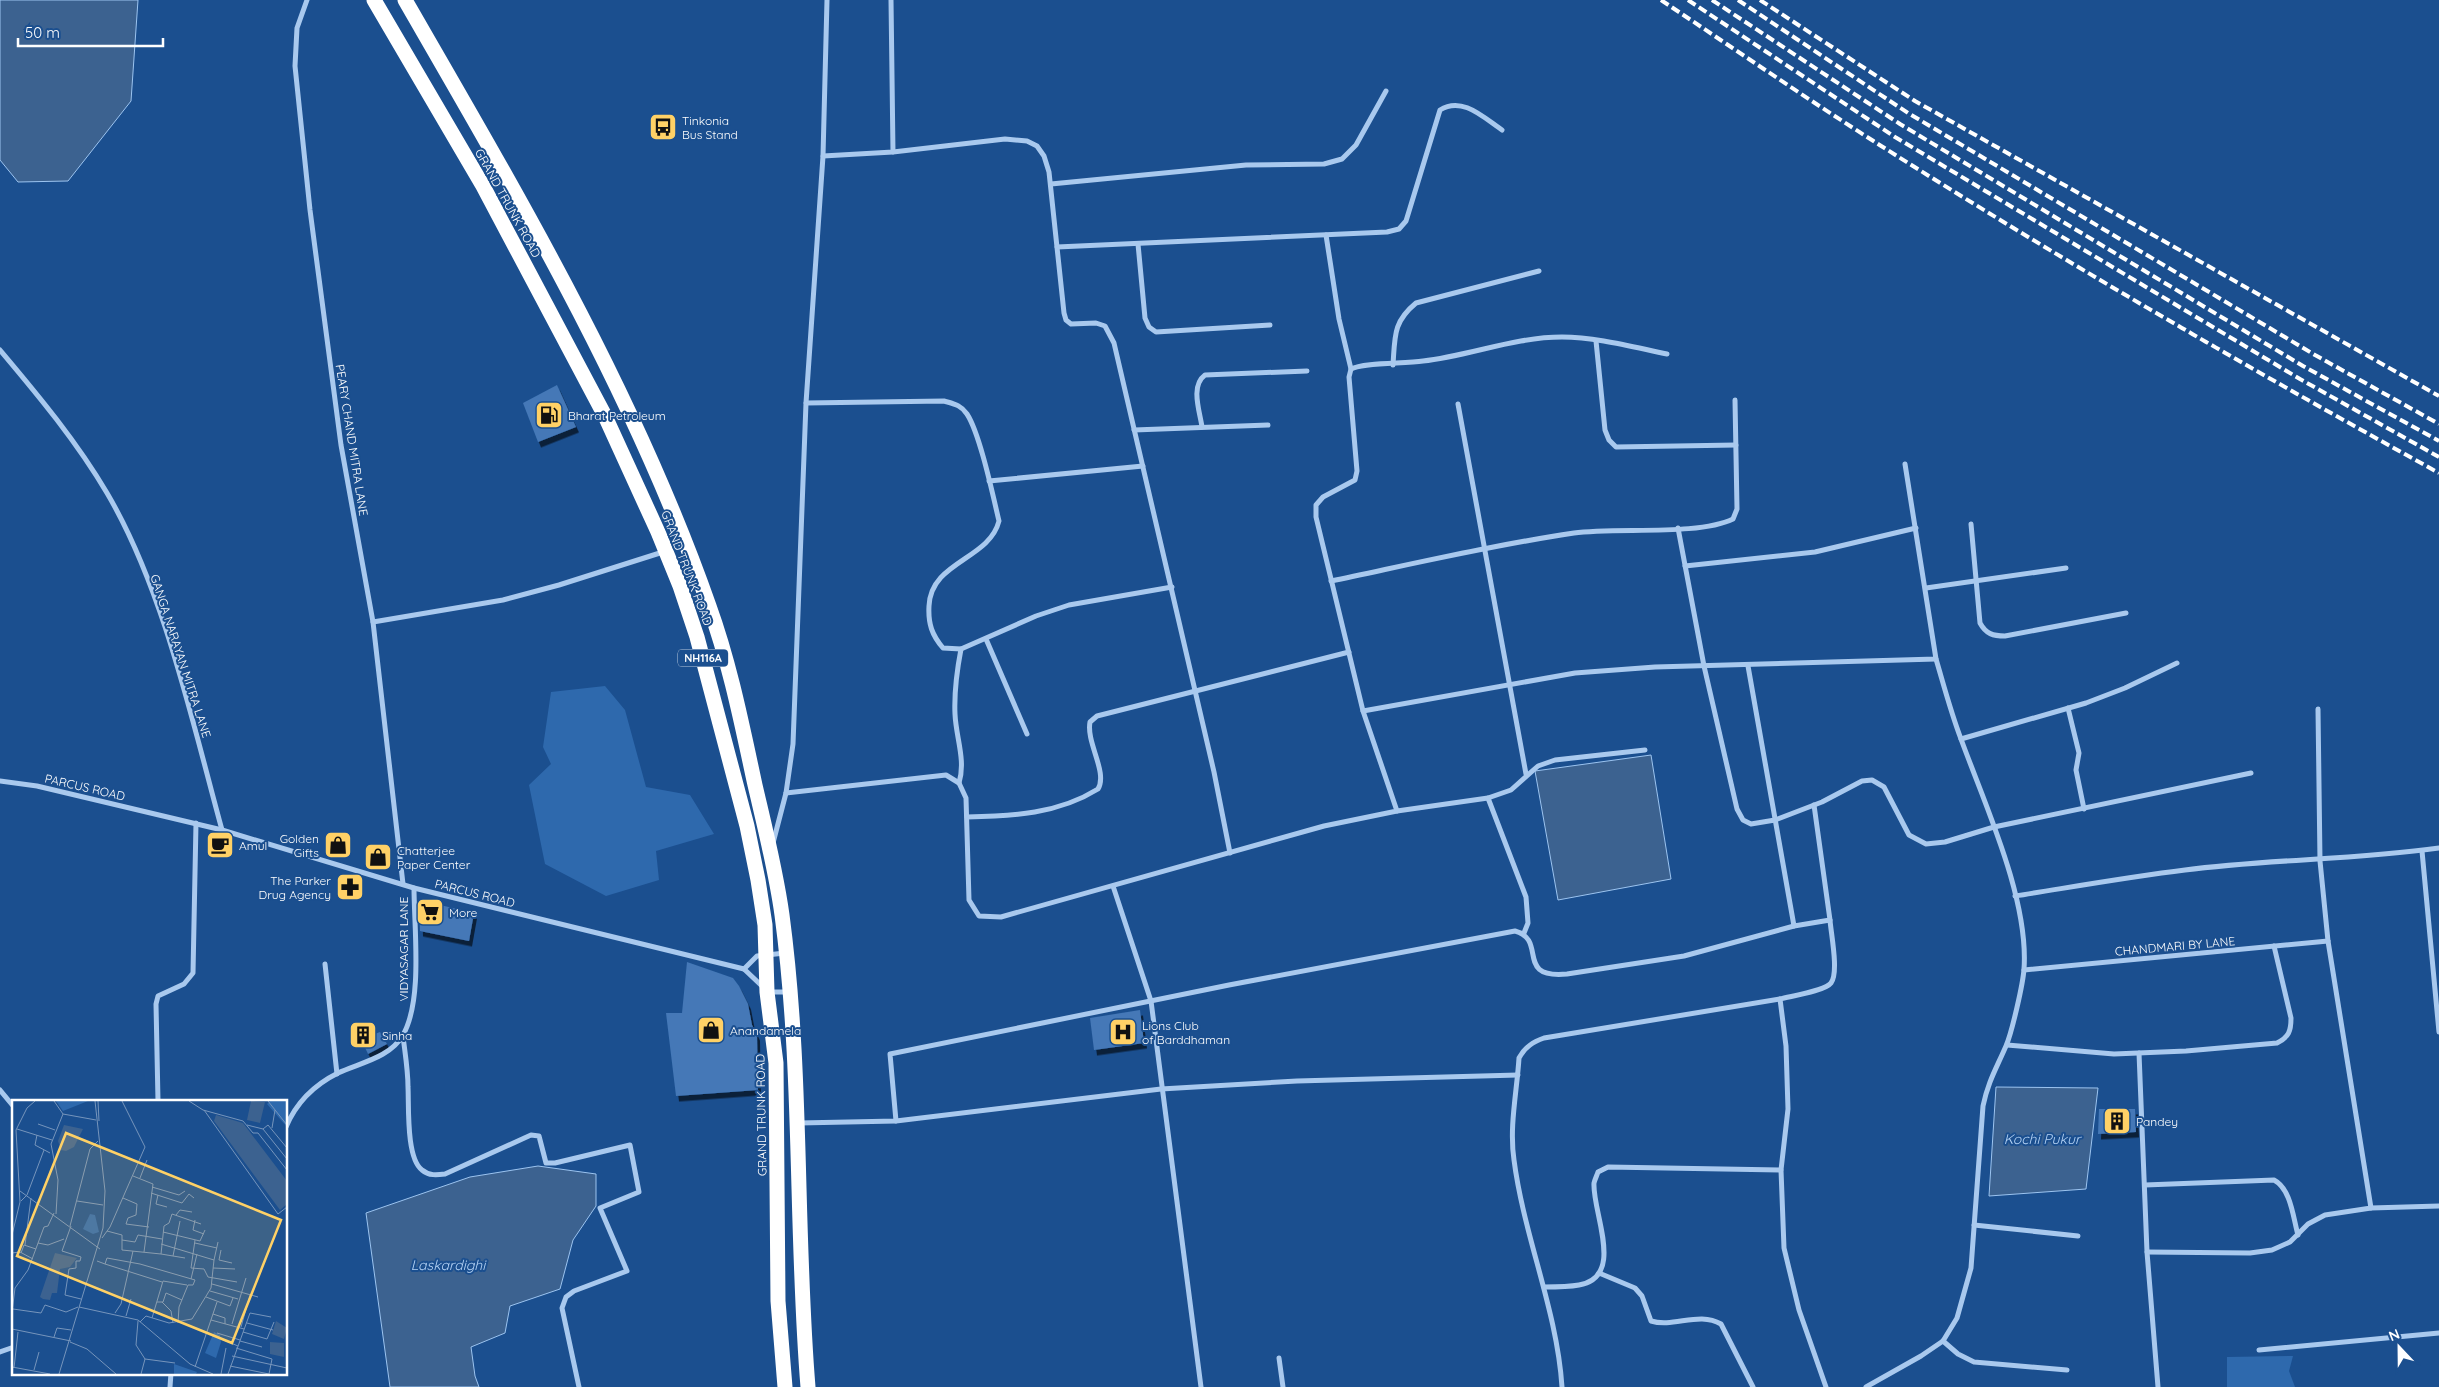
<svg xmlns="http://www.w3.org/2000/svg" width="2439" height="1387" font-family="Quicksand,sans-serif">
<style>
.green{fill:#2e69ad}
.water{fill:#3c6290;stroke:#9cc4f0}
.building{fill:#4478b7;filter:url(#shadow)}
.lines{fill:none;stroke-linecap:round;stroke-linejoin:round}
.street{stroke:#a9c9ee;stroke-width:5}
.highway{stroke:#fff;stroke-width:15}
.rail{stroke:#fff;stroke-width:4;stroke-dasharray:9 4;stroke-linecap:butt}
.labels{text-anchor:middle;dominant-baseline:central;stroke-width:4;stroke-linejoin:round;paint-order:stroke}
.shield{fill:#1b4f8f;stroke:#bbcadd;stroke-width:1}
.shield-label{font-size:11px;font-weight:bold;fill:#fff}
.poi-label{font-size:12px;fill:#fff;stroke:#1b4f8f;text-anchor:start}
.street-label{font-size:12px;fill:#fff;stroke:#1b4f8f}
.water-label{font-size:14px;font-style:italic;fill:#b5d3f5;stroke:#1b4f8f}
.inset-road{fill:none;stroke:#7695bc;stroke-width:1}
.view{fill:#ffd166;fill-opacity:0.15;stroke:#ffd166;stroke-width:2.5}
.inset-edge{fill:none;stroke:#fff;stroke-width:2.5}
</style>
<defs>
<filter id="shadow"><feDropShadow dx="3" dy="5.5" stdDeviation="0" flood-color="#0009"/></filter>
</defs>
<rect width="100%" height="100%" fill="#1b4f8f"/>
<g class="green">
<path d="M 605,686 L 625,710 L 646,787 L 690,795 L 714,834 L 656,851 L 659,880 L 606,896 L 545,864 L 529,785 L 551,764 L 543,747 L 551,692 Z"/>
<path d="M 2293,1356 L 2289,1371 L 2295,1387 L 2227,1387 L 2227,1357 Z"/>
</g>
<g class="water">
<path d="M 0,0 L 138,0 L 131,101 L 68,181 L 18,182 L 0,160 Z"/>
<path d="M 1651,755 L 1671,879 L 1558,900 L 1535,771 Z"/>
<path d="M 1996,1087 L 2098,1088 L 2086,1189 L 1989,1196 Z"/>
<path d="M 538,1166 L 596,1174 L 596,1206 L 573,1240 L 560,1289 L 510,1306 L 505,1333 L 471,1347 L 475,1376 L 479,1387 L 390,1387 L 366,1213 L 470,1177 Z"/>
</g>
<g class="building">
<path d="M 557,385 L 576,427 L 538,442 L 523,403 Z"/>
<path d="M 419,900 L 474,913 L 469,941 L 420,931 Z"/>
<path d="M 687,962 L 733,978 L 739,986 L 748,1004 L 752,1025 L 757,1035 L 758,1090 L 676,1096 L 666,1013 L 682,1013 Z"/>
<path d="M 1140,1010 L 1144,1043 L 1094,1050 L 1090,1018 Z"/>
<path d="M 380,1032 L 387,1044 L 368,1054 L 361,1039 Z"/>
<path d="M 2099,1109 L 2135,1109 L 2136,1132 L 2098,1134 Z"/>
</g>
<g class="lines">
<g class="street">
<path d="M 307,0 L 297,28 L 295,66 L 310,210 L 341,445 L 373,622 L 403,884"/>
<path d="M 891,0 L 893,152"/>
<path d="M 823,156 L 893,152 L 1005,139 L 1027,141 L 1037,146 L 1044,156 L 1049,172 L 1064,313 L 1066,320 L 1071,324 L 1096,323 L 1105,326 L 1114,343 L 1214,772 L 1230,853"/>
<path d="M 1051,184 L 1246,165 L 1324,164 L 1342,159 L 1356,145 L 1386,91"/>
<path d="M 1326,235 L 1339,319 L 1351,369"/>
<path d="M 1138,244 L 1145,318 L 1149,327 L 1156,332 L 1270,325"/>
<path d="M 1057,247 L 1387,232 L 1399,229 L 1406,221 L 1440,110 C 1462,96 1483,117 1502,130"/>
<path d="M 1596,341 L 1605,430 L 1609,440 L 1616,447 L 1736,445"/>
<path d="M 0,350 C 38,395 77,442 107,493 C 164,590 192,721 222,830"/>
<path d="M 1393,365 C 1395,336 1393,322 1416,303 L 1539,271"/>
<path d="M 806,403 L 944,401 C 954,404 961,405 967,414 C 980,434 993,496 999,521 C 989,560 931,561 929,606 C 928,624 932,635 943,648 L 961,649 L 1036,616 L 1069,605 L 1172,587"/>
<path d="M 1458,404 L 1526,774"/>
<path d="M 1202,427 C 1200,412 1190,386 1205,375 L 1307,371"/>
<path d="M 1134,430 L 1268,425"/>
<path d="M 989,481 L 1143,466"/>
<path d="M 1971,524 L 1980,623 C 1986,634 1993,636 2005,636 L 2126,613"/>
<path d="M 1678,528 L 1704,666 L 1737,809 L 1743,820 L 1751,824 L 1775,820 L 1822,802 L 1862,781 L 1872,780 L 1884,787 L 1909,835 L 1926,844 L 1945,842 L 1994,827 L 2251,773"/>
<path d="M 1685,566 L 1815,552 L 1916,528"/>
<path d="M 1331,581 C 1412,564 1493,545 1574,533 C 1617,527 1698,536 1733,519 L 1737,509 L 1735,400"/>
<path d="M 1926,588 L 2066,568"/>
<path d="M 373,622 L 503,600 L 559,585 L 663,552"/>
<path d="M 986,639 L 1027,734"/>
<path d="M 1748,666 L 1794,926"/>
<path d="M 2068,708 L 2079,753 L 2076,770 L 2084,809"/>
<path d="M 2318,709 L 2320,861 L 2328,941 L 2371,1208"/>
<path d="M 1363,711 L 1575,673 L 1655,667 L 1936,659 L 1905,464"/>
<path d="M 1961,739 L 2086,703 L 2125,688 L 2177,663"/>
<path d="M 0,781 L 37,786 L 222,830 L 414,888 L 744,969 L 763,987"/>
<path d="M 959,783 C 966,760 956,738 955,714 C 954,692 957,670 961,649"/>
<path d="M 786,793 L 946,775 L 959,783 L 966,798 L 969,900 L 979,916 L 1001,917 L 1324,826 L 1397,811 L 1363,711 L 1316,517 L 1316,505 L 1323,497 L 1355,480 L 1357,471 L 1349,377 L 1351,369 C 1364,362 1405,364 1423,361 C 1469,356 1514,337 1562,337 C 1596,337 1633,347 1667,354"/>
<path d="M 1488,798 L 1526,897 L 1528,923 L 1524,933"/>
<path d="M 1814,805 L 1830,920"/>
<path d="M 1397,811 L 1488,798 L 1511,790 L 1538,766 L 1555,760 L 1645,750"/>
<path d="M 967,817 C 1013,816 1058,814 1098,789 C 1108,772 1086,743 1090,722 L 1097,716 L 1349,652"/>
<path d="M 773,843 L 786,793 L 793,744 L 806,403 L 823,156 L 827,0"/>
<path d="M 2422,851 L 2439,1032"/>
<path d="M 1113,886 L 1151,1001 L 1201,1387"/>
<path d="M 2015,896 C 2072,887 2128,877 2185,870 C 2269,859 2354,860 2439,848"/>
<path d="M 325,964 L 337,1074"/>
<path d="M 744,969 L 757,956 L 785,953"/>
<path d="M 2024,970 L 2328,941"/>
<path d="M 769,992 L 788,992"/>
<path d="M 403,1036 C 405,1053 408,1070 408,1087 C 409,1106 406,1158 422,1170 C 429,1176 437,1175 445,1174 L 531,1135 L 539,1136 L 546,1163 L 555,1163 L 630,1145 L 639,1192 L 600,1208 L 627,1271 L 574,1291 L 566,1297 L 562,1308 L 579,1387"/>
<path d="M 2007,1045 L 2114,1054 L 2186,1051 L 2277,1043 C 2289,1037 2291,1031 2291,1018 L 2274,946"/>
<path d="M 2139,1053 L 2147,1252 L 2158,1387"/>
<path d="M 0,1090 L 14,1107"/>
<path d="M 158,1101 L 156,1004 L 158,996 L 184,984 L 193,973 L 196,823"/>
<path d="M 896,1121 L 1161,1089 L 1297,1081 L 1518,1075"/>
<path d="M 799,1123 L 896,1121 L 890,1054 L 1229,985 L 1515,931 C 1548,940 1514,979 1567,974 L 1684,956 L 1794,926 L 1830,920 C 1831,934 1839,972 1831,983 C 1825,991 1791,996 1780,999 L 1786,1046 L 1788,1109 L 1781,1170 L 1784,1248 L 1799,1310 L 1826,1387"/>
<path d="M 286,1127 C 296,1103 314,1085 338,1073 C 359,1063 390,1058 403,1035 C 423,1000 414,928 414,888"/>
<path d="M 2145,1185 L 2274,1180 C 2291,1189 2293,1217 2298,1235"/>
<path d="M 1974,1225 L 2078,1236"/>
<path d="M 2147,1252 L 2250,1253 L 2272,1250 L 2290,1242 L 2308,1224 L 2325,1215 L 2371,1208 L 2439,1206"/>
<path d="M 1599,1273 L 1635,1288 L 1642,1296 L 1651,1321 C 1674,1328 1699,1311 1721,1324 L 1753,1387"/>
<path d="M 1544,1287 C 1555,1287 1568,1287 1579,1285 C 1626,1277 1592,1212 1594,1183 C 1595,1179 1597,1175 1598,1172 L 1608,1167 L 1781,1170"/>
<path d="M 1943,1341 L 1958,1354 L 1974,1362 L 2067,1370"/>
<path d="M 2259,1350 L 2439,1333"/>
<path d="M 0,1352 L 14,1347"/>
<path d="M 1279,1358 L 1283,1387"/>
<path d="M 170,1387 L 171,1373"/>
<path d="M 1562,1387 C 1557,1310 1524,1237 1514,1160 C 1509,1127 1517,1091 1519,1058 C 1525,1047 1533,1042 1544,1038 L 1780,999"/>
<path d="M 1866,1387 L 1921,1356 L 1943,1341 L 1957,1318 L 1971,1268 L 1983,1106 C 1988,1082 1996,1069 2006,1046 C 2012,1032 2023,984 2024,969 C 2029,899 1985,805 1961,739 C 1951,713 1944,686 1936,659"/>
</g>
<g class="highway">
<path d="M 374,0 L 483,186 L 605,416 L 658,532 L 680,586 L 697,637 L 747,826 L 758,880 L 765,925 L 767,992 L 776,1063 L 778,1301 L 785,1387"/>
<path d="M 405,0 C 518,196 634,392 709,606 C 730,664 742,725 755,785 C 765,828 776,871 782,915 C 803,1072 795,1230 808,1387"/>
</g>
<g class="rail">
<path d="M 1661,0 C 1736,50 1810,101 1886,149 C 2066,263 2252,370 2439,473"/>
<path d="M 1688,0 L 1895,137 L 2300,379 L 2439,457"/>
<path d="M 1712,0 L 1900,124 L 2303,366 L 2439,441"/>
<path d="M 1738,0 L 1908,113 L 2315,355 L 2439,424"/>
<path d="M 1760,0 L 1915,101 L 2439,396"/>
</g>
</g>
<defs>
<g id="bus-square" transform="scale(1.4375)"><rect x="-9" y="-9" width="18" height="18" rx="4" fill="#ffd166" stroke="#1b4f8f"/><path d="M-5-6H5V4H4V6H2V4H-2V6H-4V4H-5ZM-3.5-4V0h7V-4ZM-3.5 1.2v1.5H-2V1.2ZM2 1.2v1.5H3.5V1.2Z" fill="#111"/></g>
<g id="fuel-square" transform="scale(1.4375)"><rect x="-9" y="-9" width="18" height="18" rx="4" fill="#ffd166" stroke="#1b4f8f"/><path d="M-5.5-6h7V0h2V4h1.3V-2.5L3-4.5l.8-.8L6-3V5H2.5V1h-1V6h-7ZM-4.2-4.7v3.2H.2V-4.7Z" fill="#111"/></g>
<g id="cafe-square" transform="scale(1.4375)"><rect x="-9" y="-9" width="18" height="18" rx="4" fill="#ffd166" stroke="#1b4f8f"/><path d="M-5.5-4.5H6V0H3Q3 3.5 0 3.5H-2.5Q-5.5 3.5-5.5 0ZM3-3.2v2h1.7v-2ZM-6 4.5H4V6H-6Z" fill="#111"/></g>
<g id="shop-square" transform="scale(1.4375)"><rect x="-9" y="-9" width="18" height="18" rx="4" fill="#ffd166" stroke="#1b4f8f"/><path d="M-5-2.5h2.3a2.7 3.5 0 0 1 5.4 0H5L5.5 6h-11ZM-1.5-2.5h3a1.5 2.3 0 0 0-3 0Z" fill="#111"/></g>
<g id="pharmacy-square" transform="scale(1.4375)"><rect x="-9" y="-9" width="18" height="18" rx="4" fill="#ffd166" stroke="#1b4f8f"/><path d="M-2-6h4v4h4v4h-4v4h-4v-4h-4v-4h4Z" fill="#111"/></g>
<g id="supermarket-square" transform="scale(1.4375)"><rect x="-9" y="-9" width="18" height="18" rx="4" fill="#ffd166" stroke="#1b4f8f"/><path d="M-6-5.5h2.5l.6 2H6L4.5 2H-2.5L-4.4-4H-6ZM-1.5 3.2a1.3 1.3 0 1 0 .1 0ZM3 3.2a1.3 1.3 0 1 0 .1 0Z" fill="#111"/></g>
<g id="hospital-square" transform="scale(1.4375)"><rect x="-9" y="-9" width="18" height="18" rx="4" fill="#ffd166" stroke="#1b4f8f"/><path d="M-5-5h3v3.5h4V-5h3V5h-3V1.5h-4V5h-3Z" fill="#111"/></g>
<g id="building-square" transform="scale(1.4375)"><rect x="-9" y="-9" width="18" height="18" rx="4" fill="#ffd166" stroke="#1b4f8f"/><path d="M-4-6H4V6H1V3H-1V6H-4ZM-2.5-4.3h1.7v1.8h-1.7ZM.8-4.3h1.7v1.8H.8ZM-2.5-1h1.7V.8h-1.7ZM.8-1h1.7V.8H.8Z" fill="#111"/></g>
</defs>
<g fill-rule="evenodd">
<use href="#bus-square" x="663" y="127"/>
<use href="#fuel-square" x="549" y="415"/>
<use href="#cafe-square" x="220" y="845"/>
<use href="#shop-square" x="338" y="845"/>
<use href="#shop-square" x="378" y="857"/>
<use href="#pharmacy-square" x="350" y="887"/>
<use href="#supermarket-square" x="430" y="912"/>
<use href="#shop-square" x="711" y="1030"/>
<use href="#hospital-square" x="1123" y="1032"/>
<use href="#building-square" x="363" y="1035"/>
<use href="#building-square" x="2117" y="1121"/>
</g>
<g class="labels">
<rect class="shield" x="678" y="649.5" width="50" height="17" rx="4"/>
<g class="shield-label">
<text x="703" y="658">NH116A</text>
</g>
<g class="poi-label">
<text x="682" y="120">Tinkonia<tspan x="682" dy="14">Bus Stand</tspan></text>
<text x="568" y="415">Bharat Petroleum</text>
<text x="319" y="838" text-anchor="end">Golden<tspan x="319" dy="14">Gifts</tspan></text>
<text x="239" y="845">Amul</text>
<text x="397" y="850">Chatterjee<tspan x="397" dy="14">Paper Center</tspan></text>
<text x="331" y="880" text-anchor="end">The Parker<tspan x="331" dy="14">Drug Agency</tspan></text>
<text x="449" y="912">More</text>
<text x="1142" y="1025">Lions Club<tspan x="1142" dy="14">of Barddhaman</tspan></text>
<text x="730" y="1030">Anandamela</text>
<text x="382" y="1035">Sinha</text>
<text x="2136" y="1121">Pandey</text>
</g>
<g class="street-label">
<text transform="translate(508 203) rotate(61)">GRAND TRUNK ROAD</text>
<text transform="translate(352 440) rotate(81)">PEARY CHAND MITRA LANE</text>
<text transform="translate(687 568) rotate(69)">GRAND TRUNK ROAD</text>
<text transform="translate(181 656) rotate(72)">GANGA NARAYAN MITRA LANE</text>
<text transform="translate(85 787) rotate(13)">PARCUS ROAD</text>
<text transform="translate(475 893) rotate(14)">PARCUS ROAD</text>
<text transform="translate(2175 946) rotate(-5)">CHANDMARI BY LANE</text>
<text transform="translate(403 949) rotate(-90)">VIDYASAGAR LANE</text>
<text transform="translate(761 1115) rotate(-91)">GRAND TRUNK ROAD</text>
</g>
<g class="water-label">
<text x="2042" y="1139">Kochi Pukur</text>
<text x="448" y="1265">Laskardighi</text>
</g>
</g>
<g transform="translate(12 1100)">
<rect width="275" height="275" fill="#1b4f8f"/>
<path d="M 44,1 L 76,1 L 51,11 ZM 258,1 L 275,1 L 275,27 L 255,4 ZM 78,114 L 83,115 L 87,132 L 81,134 L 71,129 ZM 202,232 L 208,235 L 209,242 L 204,258 L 193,253 ZM 162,264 L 185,272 L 184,274 L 162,274 Z" fill="#2e69ad"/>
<path d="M 239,1 L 253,2 L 248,23 L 235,20 ZM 204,15 L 231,23 L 275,81 L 275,104 L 268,110 L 202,21 ZM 52,25 L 71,29 L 62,47 L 54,51 L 49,50 L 46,41 ZM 43,153 L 65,158 L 58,167 L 48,169 L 45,193 L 40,193 L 38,200 L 31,199 L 28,197 ZM 264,221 L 275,228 L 272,239 L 260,234 ZM 258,242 L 272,243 L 272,257 L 258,254 Z" fill="#3c6290"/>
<path class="inset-road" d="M 42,1 L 51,14 L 84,20M 86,1 L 87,21M 177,1 L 191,10 L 231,21 L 241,33 L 246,33 L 275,70M 256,1 L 275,25M 192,10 L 266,114 L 275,107M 26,24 L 43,30M 235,25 L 251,29 L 275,59M 260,28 L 263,10M 5,29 L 40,40M 251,29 L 256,25 L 275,48M 25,35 L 23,45 L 38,53M 121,76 L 141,84 L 132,152M 128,78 L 135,60M 140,87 L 167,95 L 173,91M 8,91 L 88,149M 139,93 L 170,103 L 177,94 L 182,98M 146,95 L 144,104 L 155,107M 111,98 L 125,104 L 124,115 L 116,118 L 114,124 L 137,127M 9,101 L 15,95 L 32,50M 65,101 L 91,105M 44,114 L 46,80 L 39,44 L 51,14M 164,115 L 168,110 L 180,112M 183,120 L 181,130 L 192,134M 58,126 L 78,49 L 86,41M 59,126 L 50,151 L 69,157 L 68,161 L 64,161 L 64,168 L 57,169 L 53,195 L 69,199M 95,131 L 110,135 L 110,150 L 149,154 L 152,126 L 157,123 L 160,114 L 189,124M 151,132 L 188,141 L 193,130M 0,135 L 8,102 L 4,30 L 15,8 L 23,1M 90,138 L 98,127 L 133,47 L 110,1M 110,140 L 123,142 L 126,135 L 150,139M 183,140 L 179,168 L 192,169 L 196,177 L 225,182M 26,143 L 36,145 L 52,139M 183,143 L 205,148M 149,144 L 202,160 L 206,142M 13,145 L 19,98M 209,150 L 207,160 L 220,163M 0,153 L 8,152 L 21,159M 9,153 L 12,145 L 24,149M 149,154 L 173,158M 161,156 L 168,121M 85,161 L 93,164 L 95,158 L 128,164 L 183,180 L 181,185 L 176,185 L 167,207 L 166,223M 93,164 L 150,182M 201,168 L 223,169M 179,179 L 185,154M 200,184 L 246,197M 198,191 L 226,199M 194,197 L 218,206 L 221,198M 145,202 L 151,202 L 154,193 L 170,200M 150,202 L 159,211 L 161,223M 67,207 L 126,220 L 178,264 L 201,274M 1,209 L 29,213 L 33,205 L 54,212 L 66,207M 0,212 L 3,188 L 16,170 L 32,127 L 36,126 L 42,113M 103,213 L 109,204 L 121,151M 201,214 L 213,218 L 213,224M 114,216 L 119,199M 140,218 L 151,181 L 175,185M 199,220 L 232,229M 126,221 L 124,245 L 133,259 L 129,274M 128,222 L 134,216 L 157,223 L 180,219 L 199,188 L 202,160M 235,223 L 261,230M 220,224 L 234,178M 229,227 L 238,195M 0,229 L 59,241M 231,232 L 255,239 L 262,222M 205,233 L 228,240M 42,237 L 45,228 L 59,230M 209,239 L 226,246M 228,241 L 250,247M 58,242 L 75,249 L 104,274M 220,256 L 275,268M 133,259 L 163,263M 218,266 L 257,274 L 260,259 L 224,248M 0,267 L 38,274M 183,267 L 205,202M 2,268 L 6,232M 22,270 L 27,252M 47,274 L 91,128 L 93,91 L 83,1M 209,274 L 214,248M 216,274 L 238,213 L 259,217"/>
<path class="view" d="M 54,33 L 269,120 L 220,243 L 5,156 Z"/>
<rect width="275" height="275" class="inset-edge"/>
</g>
<g transform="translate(2399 1347) rotate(338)" stroke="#1b4f8f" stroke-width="4" paint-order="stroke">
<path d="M0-4L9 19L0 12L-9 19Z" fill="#ffffff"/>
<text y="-8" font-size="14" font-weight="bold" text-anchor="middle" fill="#ffffff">N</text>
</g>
<path d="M18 38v8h145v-8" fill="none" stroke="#ffffff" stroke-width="2.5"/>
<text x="25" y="38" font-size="15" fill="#ffffff" stroke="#1b4f8f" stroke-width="4" paint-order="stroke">50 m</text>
</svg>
